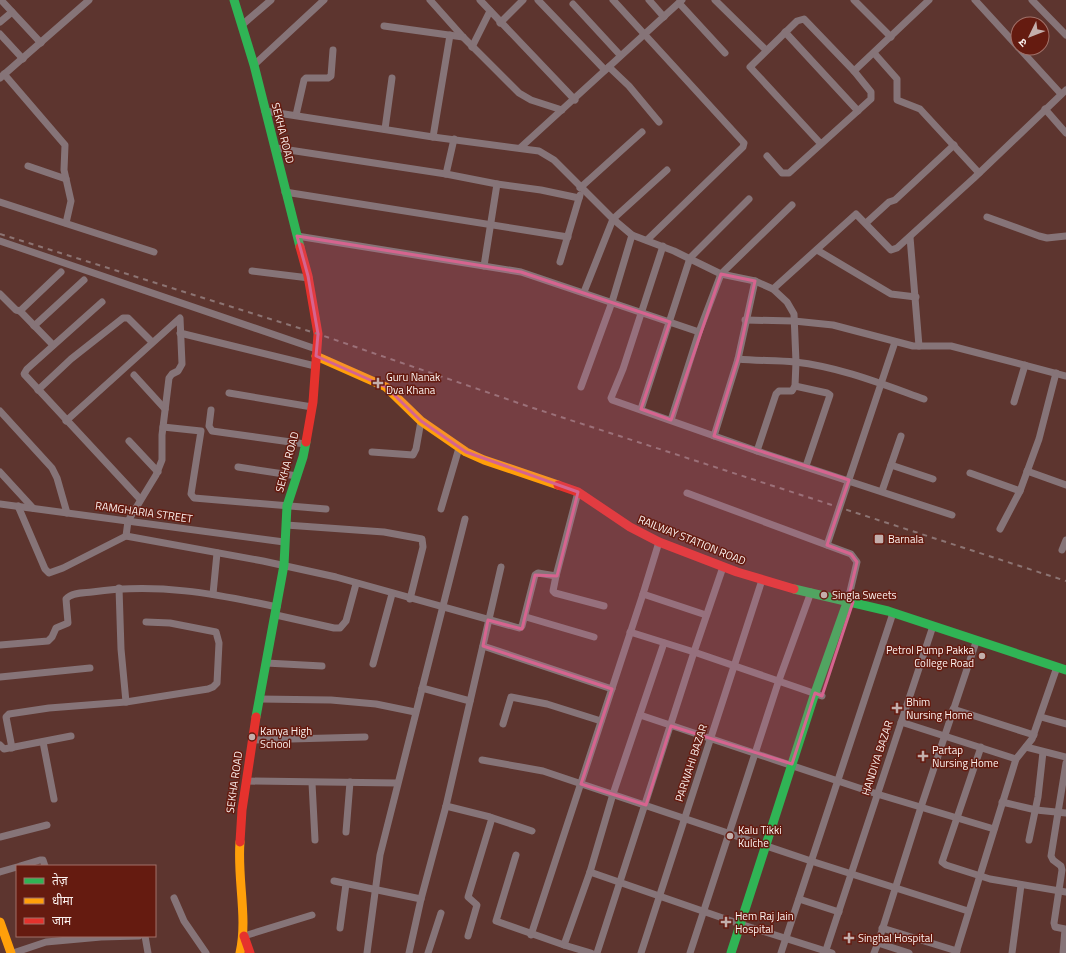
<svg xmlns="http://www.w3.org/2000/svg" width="1066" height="953" font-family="'Titillium Web','Noto Sans Devanagari',sans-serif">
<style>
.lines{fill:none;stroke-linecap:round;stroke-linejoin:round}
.street{stroke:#867478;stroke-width:7}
.fast{stroke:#30b455;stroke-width:9}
.slow{stroke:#ff9f0a;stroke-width:9}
.jam{stroke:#e5322d;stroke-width:9}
.rail{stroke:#8c7473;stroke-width:2;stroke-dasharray:5 5;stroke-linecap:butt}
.marked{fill:#d6648f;fill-opacity:0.2;stroke:#d6648f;stroke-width:3;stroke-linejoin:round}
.poi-dot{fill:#c4afac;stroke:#651b10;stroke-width:1.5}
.labels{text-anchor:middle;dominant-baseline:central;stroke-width:3;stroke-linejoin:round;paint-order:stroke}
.street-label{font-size:11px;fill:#fbf1ef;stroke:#651b10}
.poi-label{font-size:11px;fill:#fbf1ef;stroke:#651b10;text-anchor:start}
</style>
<rect width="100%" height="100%" fill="#5d352f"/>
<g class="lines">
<g class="street">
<path d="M 1,0 L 41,43"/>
<path d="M 430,0 L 463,37 L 519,93 L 531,100 L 562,110"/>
<path d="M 480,0 L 575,100"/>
<path d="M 538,0 L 605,70"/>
<path d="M 613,0 L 744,143 L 743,147 L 647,240"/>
<path d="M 649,0 L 664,17"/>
<path d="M 715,0 L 766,50"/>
<path d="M 854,0 L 891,37"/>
<path d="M 975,0 L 1018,47"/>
<path d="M 1032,0 L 1066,35"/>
<path d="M 679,3 L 725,53"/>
<path d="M 573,4 L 620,55"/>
<path d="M 0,22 L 12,12"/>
<path d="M 500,23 L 523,0"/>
<path d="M 242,25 L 271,0"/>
<path d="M 384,26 L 463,37"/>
<path d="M 785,32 L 858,111"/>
<path d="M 0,34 L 23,59"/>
<path d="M 472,47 L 490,11"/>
<path d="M 1019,48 L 1061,94"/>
<path d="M 874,53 L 897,79 L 897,100 L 920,109 L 979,173"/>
<path d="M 254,65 L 324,0"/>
<path d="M 609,67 L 629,86 L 659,122"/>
<path d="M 854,71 L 929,0"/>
<path d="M 4,74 L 65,145 L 64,170 L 71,201 L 66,223"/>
<path d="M 0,78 L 89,0"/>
<path d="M 1045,109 L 1066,133"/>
<path d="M 265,111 L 433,137 L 539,151 L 554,160 L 613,219 L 632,235 L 674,251 L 721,274 L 755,281 L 773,289 L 787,302 L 794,314 L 796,362 L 795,386 L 792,391 L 779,391 L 776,394 L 757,451"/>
<path d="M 296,115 L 304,80 L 306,78 L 328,78 L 331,76 L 333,50"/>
<path d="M 385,129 L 392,78"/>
<path d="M 433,137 L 450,35"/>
<path d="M 276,148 L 446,174 L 497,184 L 541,190 L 579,198"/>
<path d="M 520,148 L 682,0"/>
<path d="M 767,156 L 782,173 L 789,173 L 871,99 L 871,92 L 854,71 L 804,19 L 797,21 L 750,67 L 821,144"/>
<path d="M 28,166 L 66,179"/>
<path d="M 446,174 L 454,139"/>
<path d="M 580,188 L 642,132"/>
<path d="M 285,192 L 568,237"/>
<path d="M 0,202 L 154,252"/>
<path d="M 987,217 L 1039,236 L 1047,238 L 1066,236"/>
<path d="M 866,223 L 889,202 L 895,200 L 954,145"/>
<path d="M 297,236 L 521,272 L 699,332"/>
<path d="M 910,237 L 919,346"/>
<path d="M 0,241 L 316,349"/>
<path d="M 663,246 L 623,369 L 611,398 L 612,400 L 757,451 L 952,515"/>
<path d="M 817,250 L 891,294 L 916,297"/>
<path d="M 560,262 L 580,195"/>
<path d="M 484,266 L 497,184"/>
<path d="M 252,271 L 309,278"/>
<path d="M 773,289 L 856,214 L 891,250 L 897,248 L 974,178 L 1066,90"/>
<path d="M 584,292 L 613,219 L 667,170"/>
<path d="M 0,294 L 16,310 L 20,311"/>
<path d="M 102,302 L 27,369 L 24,374 L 140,499"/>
<path d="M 745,320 L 794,321 L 833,325 L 913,346 L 951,346 L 1066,376"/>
<path d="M 34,326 L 84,280"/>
<path d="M 180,333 L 315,366"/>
<path d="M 53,345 L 20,311 L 61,272"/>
<path d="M 738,359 C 757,361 776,360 795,362 C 840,367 882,384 924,399"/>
<path d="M 134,375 L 165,409"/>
<path d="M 795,386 L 827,393 L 830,395 L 806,466"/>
<path d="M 581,387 L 612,302 L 632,235"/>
<path d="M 38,390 L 71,359 L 123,318 L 128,318 L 152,342"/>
<path d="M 229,393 L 312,407"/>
<path d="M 1014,402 L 1025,365"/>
<path d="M 641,409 L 690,258 L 749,199"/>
<path d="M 211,410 L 209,426 L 212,431 L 305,444"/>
<path d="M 0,411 L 52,468 L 57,478 L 67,513"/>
<path d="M 671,420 L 699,332 L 721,274 L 792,205"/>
<path d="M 66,421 L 180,318 L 182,364 L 178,371 L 172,374 L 169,378 L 162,435 L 162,460 L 156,475 L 128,521 L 126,536"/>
<path d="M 163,427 L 201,431 L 191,494 L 194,498 L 326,509"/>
<path d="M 714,436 L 738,359 L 755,281"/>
<path d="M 129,441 L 158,472"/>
<path d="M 372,452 L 413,455 L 416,449 L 421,421"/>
<path d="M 891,465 L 933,479"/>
<path d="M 238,467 L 297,476"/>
<path d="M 1027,471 L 1066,485"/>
<path d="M 0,472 L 33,508"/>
<path d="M 970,473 L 1020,491"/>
<path d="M 882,491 L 901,436"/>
<path d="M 687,493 L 851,554 L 857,562 L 848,600"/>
<path d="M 0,504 L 284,542"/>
<path d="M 18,506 L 45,569 L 49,573 L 63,568 L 126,536 L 263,561 L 336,577 L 519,628 L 522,626 L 535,575 L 538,573 L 556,576 L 578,492"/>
<path d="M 441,509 L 459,448"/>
<path d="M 286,525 L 384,532 L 422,539 L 423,547 L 410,599"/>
<path d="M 1000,529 L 1020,491 L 1039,439 L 1056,373"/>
<path d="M 659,542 L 643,594 L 706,615"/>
<path d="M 827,545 L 895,342"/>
<path d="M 1062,550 L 1066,540"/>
<path d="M 723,567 L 694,652 L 822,696"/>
<path d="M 556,576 L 553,591 L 555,593 L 604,606"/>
<path d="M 119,588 L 121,649 L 126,702"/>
<path d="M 213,594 L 217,553"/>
<path d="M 276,615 L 334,628 L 340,628 L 346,621 L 356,584"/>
<path d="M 526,617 L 594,637"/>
<path d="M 0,645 L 48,641 L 52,637 L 56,628 L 68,623 L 66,599 C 72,592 84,593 92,592 C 157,583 213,593 277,607"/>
<path d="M 483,646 L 612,689"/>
<path d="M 266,663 L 322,666"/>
<path d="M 373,664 L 392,594"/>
<path d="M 0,677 L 90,668"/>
<path d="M 422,688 L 470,701"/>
<path d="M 259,699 L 331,700 L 376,704 L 415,712"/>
<path d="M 953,709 L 1034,735"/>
<path d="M 640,715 L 877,794 L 994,829"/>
<path d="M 1041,717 L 1066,724"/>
<path d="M 901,722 L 1016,759"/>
<path d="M 503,724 L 511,697 L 547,704 L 601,721"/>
<path d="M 253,740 L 365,737"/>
<path d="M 43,742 L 54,799"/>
<path d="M 0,745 L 4,749 L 71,736"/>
<path d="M 981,747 L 942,862 L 946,865 L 990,879 L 1066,892"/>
<path d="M 1026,747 L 1066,757"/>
<path d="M 12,748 L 6,717 L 9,714 L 49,708 L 126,702 L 208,689 L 213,687 L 217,683 L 219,643 L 216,632 L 170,623 L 146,622"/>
<path d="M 482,760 L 543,771 L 811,861 L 968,911"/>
<path d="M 246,781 L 397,783"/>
<path d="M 312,783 L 315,840"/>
<path d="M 1002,802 L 1036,810 L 1066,813"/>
<path d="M 446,806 L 490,817 L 532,831"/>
<path d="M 346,832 L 350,782"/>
<path d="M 0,837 L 47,825"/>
<path d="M 1029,840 L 1038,797 L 1043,752"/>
<path d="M 516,855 L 496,921 L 564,945 L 590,872 L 613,794 L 664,643"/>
<path d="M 20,866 L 40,860 L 43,860 L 45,866"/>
<path d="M 0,872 L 17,867"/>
<path d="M 590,872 L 740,924 L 832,953"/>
<path d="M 334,881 L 421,899"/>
<path d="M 174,898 L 184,921 L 206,953"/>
<path d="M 799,899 L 839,912"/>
<path d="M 340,928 L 346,884"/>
<path d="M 882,928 L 957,951"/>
<path d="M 531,935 L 643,594"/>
<path d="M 145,936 L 148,953"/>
<path d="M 244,936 L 312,915"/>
<path d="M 468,936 L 477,905 L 468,897 L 492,818"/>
<path d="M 564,945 L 591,953"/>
<path d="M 13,953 L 46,942 L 101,937 L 139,936"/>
<path d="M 367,953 L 380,855 L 465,519"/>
<path d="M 409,953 L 421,899 L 446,806 L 501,567"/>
<path d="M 428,953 L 441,913"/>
<path d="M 597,953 L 694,652 L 630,632"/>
<path d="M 641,953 L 762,580"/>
<path d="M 690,953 L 779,680 L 811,592"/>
<path d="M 781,953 L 893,613"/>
<path d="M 825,953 L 933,626"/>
<path d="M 874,953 L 878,943"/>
<path d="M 909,953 L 878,943 L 921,807 L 976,642"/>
<path d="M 956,953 L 1016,759 L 1032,739 L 1057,667"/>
<path d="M 1012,953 L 1021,885"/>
<path d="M 1063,953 L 1065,929 L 1055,927 L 1054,923 L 1062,870 L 1061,866 L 1053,860 L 1051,856 L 1066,763"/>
</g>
<g class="fast">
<path d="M 234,0 L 254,65 L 300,247"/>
<path d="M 794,589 L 888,611 L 1066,670"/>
<path d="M 256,717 L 284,565 L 287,506 L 303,457 L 306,442"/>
<path d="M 731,953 L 815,693 L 848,600"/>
</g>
<g class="slow">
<path d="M 316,356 L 386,387 L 421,421 L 466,452 L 484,460 L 558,485"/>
<path d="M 240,842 C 237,879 248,918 240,953"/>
<path d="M 0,922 L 11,953"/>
</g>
<g class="jam">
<path d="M 300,247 L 308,276 L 318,334 L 313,402 L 306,442"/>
<path d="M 558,485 L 578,492 L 630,527 L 659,542 L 737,572 L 794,589"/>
<path d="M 240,842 L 242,810 L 256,717"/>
<path d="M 244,936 L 250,953"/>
</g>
<path class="rail" d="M 0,234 L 318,334 L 527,406 L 1066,581"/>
</g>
<path class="marked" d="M 297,236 L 521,272 L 670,322 L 641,409 L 671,420 L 721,274 L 755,281 L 738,359 L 714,436 L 849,480 L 827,545 L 851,554 L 857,562 L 848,600 L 853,602 L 822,696 L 815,693 L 792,764 L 671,726 L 646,805 L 581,784 L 612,689 L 483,646 L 488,620 L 522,629 L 535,575 L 557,576 L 578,492 L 466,452 L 421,421 L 386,387 L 316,356 L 318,334 L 308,276 Z"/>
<g class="poi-dot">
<path d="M376 377h4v4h4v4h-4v4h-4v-4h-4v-4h4z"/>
<rect x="874" y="534" width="10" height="10" rx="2"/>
<circle cx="824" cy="595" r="4"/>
<circle cx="982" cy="656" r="4"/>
<path d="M895 702h4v4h4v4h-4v4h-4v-4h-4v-4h4z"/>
<circle cx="252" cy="737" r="4"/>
<path d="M921 750h4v4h4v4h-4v4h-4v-4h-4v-4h4z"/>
<circle cx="730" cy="836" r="4"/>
<path d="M724 916h4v4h4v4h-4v4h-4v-4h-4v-4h4z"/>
<path d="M847 932h4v4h4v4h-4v4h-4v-4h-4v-4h4z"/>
</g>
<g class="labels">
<g class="street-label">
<text transform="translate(283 133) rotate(76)">SEKHA ROAD</text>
<text transform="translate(287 462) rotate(-75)">SEKHA ROAD</text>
<text transform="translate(144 512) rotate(8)">RAMGHARIA STREET</text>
<text transform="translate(692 540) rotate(22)">RAILWAY STATION ROAD</text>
<text transform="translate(877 758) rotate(-72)">HANDIYA BAZAR</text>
<text transform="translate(691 763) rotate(-72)">PARWAHI BAZAR</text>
<text transform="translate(234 782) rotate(-82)">SEKHA ROAD</text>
</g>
<g class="poi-label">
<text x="386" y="377">Guru Nanak<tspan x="386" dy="13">Dva Khana</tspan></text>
<text x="888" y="539">Barnala</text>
<text x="832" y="595">Singla Sweets</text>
<text x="974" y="650" text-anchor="end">Petrol Pump Pakka<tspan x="974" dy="13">College Road</tspan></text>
<text x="906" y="702">Bhim<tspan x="906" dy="13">Nursing Home</tspan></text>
<text x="260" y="731">Kanya High<tspan x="260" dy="13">School</tspan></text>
<text x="932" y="750">Partap<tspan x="932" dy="13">Nursing Home</tspan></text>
<text x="738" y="830">Kalu Tikki<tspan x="738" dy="13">Kulche</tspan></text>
<text x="735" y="916">Hem Raj Jain<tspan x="735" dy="13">Hospital</tspan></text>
<text x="858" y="938">Singhal Hospital</text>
</g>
</g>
<rect x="16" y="865" width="140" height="72" fill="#651b10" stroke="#a17169"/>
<rect x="24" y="878" width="20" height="6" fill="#30b455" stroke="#a17169"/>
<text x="52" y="885" font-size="12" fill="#fbf1ef">तेज़</text>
<rect x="24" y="898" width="20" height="6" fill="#ff9f0a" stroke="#a17169"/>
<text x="52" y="905" font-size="12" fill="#fbf1ef">धीमा</text>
<rect x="24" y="918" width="20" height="6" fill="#e5322d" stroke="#a17169"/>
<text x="52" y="925" font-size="12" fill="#fbf1ef">जाम</text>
<g transform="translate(1030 36) rotate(227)"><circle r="19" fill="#651b10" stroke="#a17169"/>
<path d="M0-3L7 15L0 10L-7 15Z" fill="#c4afac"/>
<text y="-6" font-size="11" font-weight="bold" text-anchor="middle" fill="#fbf1ef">उ</text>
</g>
</svg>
